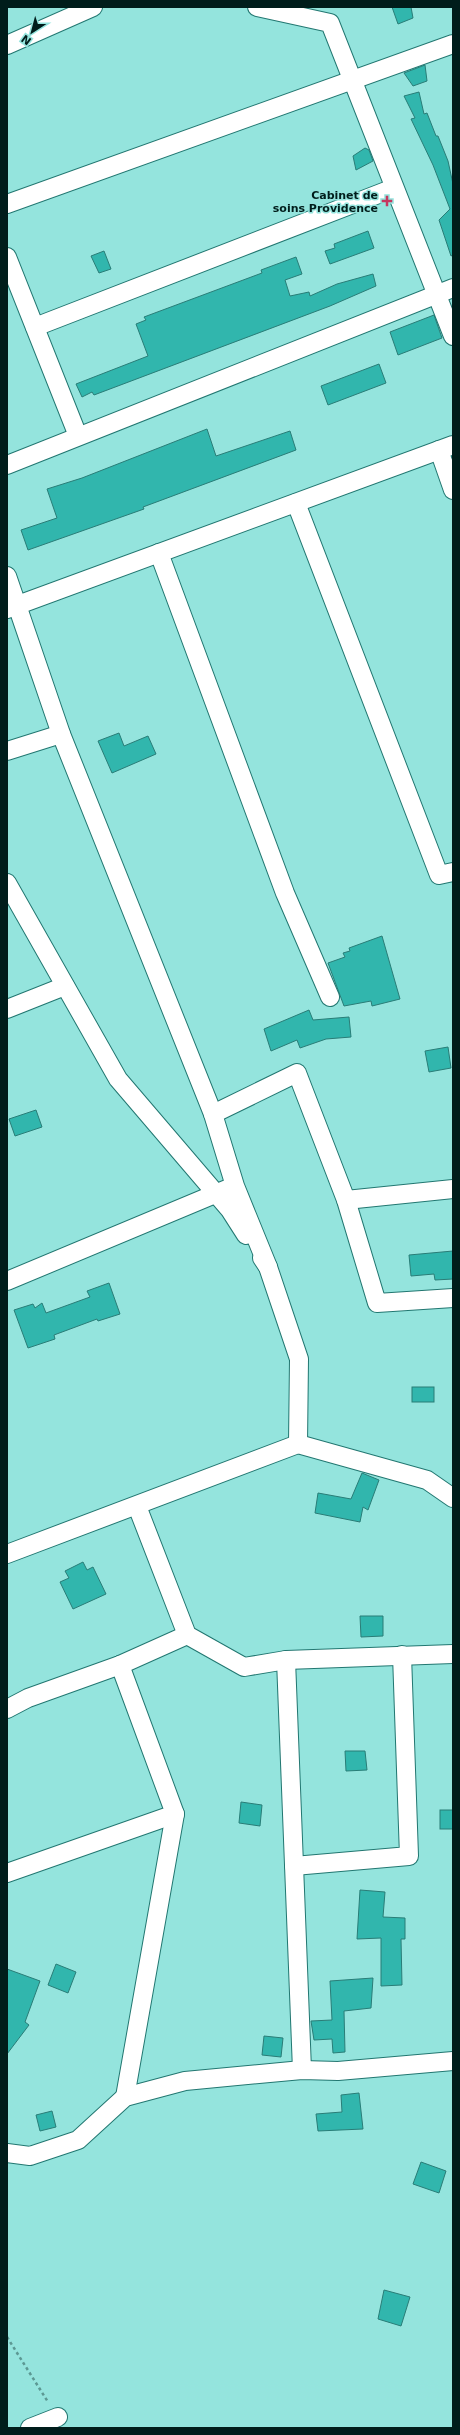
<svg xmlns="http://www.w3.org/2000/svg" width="460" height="2435" font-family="'DejaVu Sans',sans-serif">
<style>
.building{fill:#31b6ad;stroke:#297d77}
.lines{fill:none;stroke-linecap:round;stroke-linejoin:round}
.minor-casing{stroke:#227771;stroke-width:20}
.path{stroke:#5c9893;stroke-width:2.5;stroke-dasharray:3 3;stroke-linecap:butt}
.minor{stroke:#fff;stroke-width:18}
.poi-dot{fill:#c6375f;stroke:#94e4dd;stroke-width:1.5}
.labels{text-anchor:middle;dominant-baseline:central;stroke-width:3;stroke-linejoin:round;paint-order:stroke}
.poi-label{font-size:11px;font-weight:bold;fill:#001d1b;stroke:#94e4dd;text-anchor:end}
</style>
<rect width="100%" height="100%" fill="#94e4dd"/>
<g class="building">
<path d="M 392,7 L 411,7 L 413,18 L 398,24 Z"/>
<path d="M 425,65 L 427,81 L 413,86 L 404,73 Z"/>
<path d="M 419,92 L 424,114 L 427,113 L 436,136 L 438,136 L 448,161 L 453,184 L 453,255 L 451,256 L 439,220 L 450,209 L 433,165 L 411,119 L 415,118 L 404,96 Z"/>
<path d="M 365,148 L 369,150 L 373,161 L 356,170 L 353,156 Z"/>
<path d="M 368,231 L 374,248 L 330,264 L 325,251 L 335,248 L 334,244 Z"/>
<path d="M 104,251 L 111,269 L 99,273 L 91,256 Z"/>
<path d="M 296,257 L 302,274 L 285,280 L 290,296 L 309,292 L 310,296 L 337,284 L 373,274 L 376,286 L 330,306 L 94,395 L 92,392 L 82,397 L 76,384 L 148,356 L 136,324 L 146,320 L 144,317 L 262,273 L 261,270 Z"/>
<path d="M 434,315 L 442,338 L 398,355 L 390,332 Z"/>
<path d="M 379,364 L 386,383 L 328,405 L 321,386 Z"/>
<path d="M 207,429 L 216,456 L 290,431 L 296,450 L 143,507 L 144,509 L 28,550 L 21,530 L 57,518 L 47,489 L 82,478 Z"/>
<path d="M 119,733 L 124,746 L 148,736 L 156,754 L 112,773 L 98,741 Z"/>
<path d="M 382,936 L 400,999 L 372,1006 L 371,1001 L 344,1006 L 328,963 L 345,957 L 343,953 L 350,951 L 349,948 Z"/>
<path d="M 309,1010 L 313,1020 L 349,1017 L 351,1037 L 326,1039 L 300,1048 L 297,1040 L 271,1051 L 264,1029 Z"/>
<path d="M 448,1047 L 451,1068 L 429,1072 L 425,1051 Z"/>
<path d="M 36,1110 L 42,1127 L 15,1136 L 9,1119 Z"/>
<path d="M 453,1251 L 453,1279 L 435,1280 L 434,1274 L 411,1276 L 409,1255 Z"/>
<path d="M 109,1283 L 120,1314 L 98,1321 L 97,1319 L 54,1335 L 55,1339 L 28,1348 L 14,1310 L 33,1304 L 35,1308 L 42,1303 L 46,1313 L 90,1297 L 87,1291 Z"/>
<rect x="412" y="1387" width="22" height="15"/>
<path d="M 362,1473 L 379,1480 L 368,1510 L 363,1507 L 360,1522 L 315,1513 L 318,1493 L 351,1499 Z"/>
<path d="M 83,1562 L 87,1570 L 93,1567 L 106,1594 L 73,1609 L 60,1582 L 69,1578 L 65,1571 Z"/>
<path d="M 360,1616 L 383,1616 L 383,1636 L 361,1637 Z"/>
<path d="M 345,1751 L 365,1751 L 367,1770 L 346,1771 Z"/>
<path d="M 241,1802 L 262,1805 L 260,1826 L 239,1823 Z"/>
<rect x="440" y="1810" width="13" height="19"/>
<path d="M 360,1890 L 385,1892 L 383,1917 L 405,1918 L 405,1939 L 401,1939 L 402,1985 L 381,1986 L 381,1938 L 357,1939 Z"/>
<path d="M 56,1964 L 76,1972 L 68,1993 L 48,1985 Z"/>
<path d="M 7,1969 L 40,1981 L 25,2022 L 29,2025 L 7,2054 Z"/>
<path d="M 373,1978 L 371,2008 L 344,2011 L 345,2052 L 333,2053 L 332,2039 L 314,2040 L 311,2021 L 332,2020 L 330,1981 Z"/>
<path d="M 264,2036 L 283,2038 L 281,2057 L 262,2055 Z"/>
<path d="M 359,2093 L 363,2129 L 318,2131 L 316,2114 L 342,2112 L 341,2095 Z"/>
<path d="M 52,2111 L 56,2127 L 40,2131 L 36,2115 Z"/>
<path d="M 421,2162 L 446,2171 L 439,2193 L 413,2184 Z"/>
<path d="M 384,2290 L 410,2297 L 401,2326 L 378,2319 Z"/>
</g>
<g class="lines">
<g class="minor-casing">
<g id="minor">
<path d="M 257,7 L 330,23 L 453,336"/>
<path d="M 7,45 L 93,7"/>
<path d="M 7,204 L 453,44"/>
<path d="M 7,257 L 78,436"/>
<path d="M 35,327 L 394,188"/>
<path d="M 439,450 L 453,490"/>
<path d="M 7,465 L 453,288"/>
<path d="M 296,503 L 439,875 L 453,872"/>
<path d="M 159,553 L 285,893 L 330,997"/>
<path d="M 7,576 L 61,734 L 213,1114 L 235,1186 L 268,1267"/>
<path d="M 7,609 L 453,445"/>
<path d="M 7,751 L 61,734"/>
<path d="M 7,883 L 118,1079 L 230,1210 L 246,1235"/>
<path d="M 7,1009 L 65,986"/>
<path d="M 213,1114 L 297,1073 L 346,1200 L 377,1303 L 453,1298"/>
<path d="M 346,1200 L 453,1189"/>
<path d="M 262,1258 L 268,1267 L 299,1359 L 298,1444"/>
<path d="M 7,1281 L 227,1189"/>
<path d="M 137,1506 L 187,1635 L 244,1667 L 286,1660 L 453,1654"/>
<path d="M 7,1554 L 298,1444 L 427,1480 L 453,1498"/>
<path d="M 286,1660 L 302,2070"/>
<path d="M 7,1709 L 28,1698 L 120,1665 L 187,1635"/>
<path d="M 294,1866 L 409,1856 L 402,1655"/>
<path d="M 7,1873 L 175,1814 L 120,1665"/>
<path d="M 125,2097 L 175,1814"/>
<path d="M 7,2153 L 30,2156 L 78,2140 L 125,2097 L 185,2081 L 302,2070 L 338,2071 L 453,2061"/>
<path d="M 30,2428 L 58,2417"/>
</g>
</g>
<path class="path" d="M 7,2337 L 48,2402"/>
<use href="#minor" class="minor"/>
</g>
<path class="poi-dot" d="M385 195h4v4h4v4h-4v4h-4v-4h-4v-4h4z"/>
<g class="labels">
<g class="poi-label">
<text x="378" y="195">Cabinet de<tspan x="378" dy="13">soins Providence</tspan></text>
</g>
</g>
<rect width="460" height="2435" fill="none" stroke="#001d1b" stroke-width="16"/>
<g transform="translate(32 32) rotate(216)" stroke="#94e4dd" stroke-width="3" paint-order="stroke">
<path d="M0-3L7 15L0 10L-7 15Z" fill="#001d1b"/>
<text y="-6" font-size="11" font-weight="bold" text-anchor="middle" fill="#001d1b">N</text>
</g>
</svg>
